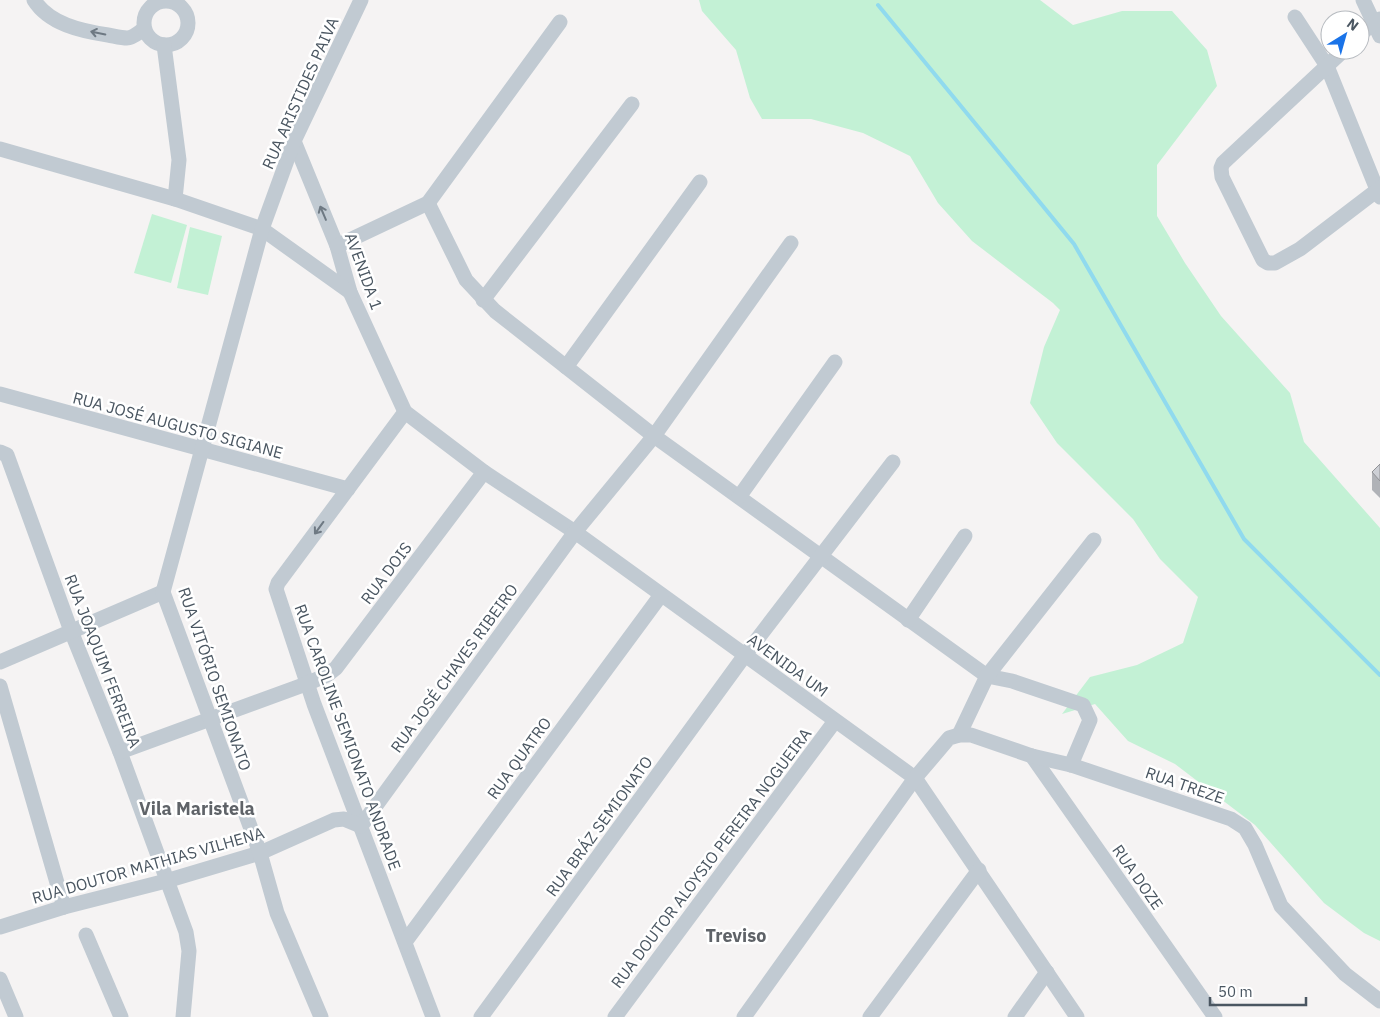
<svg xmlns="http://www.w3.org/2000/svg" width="1380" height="1017" font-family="'IBM Plex Sans',sans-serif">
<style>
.green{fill:#c3f1d5}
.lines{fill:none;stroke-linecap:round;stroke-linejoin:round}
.stream{stroke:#90daee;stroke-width:4}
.minor{stroke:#c1cad2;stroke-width:15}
.wall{fill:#b0b2b7}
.building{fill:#cdcfd5;stroke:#909195}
.oneway{stroke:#6e7983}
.labels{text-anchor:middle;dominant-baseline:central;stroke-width:5;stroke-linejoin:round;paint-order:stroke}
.street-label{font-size:16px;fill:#4a5661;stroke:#fff}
.neighbourhood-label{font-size:18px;font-weight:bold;fill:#5f6368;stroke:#fff}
</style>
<rect width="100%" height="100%" fill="#f5f3f3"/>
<g class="green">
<path d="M 699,0 L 1040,0 L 1073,25 L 1122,11 L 1172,11 L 1207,50 L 1217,86 L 1157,165 L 1157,216 L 1185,263 L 1221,316 L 1290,393 L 1304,442 L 1380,528 L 1380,941 L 1364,933 L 1324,903 L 1255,825 L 1175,764 L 1128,741 L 1095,704 L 1062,714 L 1090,677 L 1137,665 L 1183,643 L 1198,597 L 1160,559 L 1133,519 L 1057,443 L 1030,403 L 1044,347 L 1060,310 L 1053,303 L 972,241 L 938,203 L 910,156 L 863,133 L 811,119 L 762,119 L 750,98 L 736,50 L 702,11 Z"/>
<path d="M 152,214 L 187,225 L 171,283 L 134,273 Z"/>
<path d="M 190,227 L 222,236 L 208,295 L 177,288 Z"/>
</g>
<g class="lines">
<path class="stream" d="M 878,5 L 1074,244 L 1244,539 L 1380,675"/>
<g class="minor">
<path d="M 34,0 C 49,24 81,31 108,35 C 114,36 121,38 127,38 C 133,38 139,32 144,29"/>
<path d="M 1363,0 L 1380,36"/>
<circle cx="166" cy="23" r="22"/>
<path d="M 1295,17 L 1327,66 L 1380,197"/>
<path d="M 1360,35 L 1373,23 L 1380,19"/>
<path d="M 164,45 L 179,160 L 175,199"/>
<path d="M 1344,50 L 1223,163 L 1221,168 L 1222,177 L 1263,260 L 1268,263 L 1275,263 L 1300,249 L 1380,188"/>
<path d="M 294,141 L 337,246 L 350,292 L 405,412 L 484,472 L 575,532 L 915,778 L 1077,1017"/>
<path d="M 0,149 L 175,199 L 262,229 L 350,292"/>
<path d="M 428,203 L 466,280 L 495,311 L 654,436 L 987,676 L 1012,681 L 1083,705 L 1090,720 L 1071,765"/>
<path d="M 337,246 L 428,203 L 560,22"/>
<path d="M 483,300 L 632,104"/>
<path d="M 566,367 L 700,182"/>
<path d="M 0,394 L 348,489"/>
<path d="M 405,412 L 278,583 L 276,589 L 314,704 L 433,1017"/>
<path d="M 0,452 L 7,455 L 71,631 L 120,752 L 186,932 L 189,951 L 183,1017"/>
<path d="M 739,497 L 835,362"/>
<path d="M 908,620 L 965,536"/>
<path d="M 0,662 L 163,592"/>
<path d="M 0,686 L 64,907"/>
<path d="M 959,735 L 987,676 L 1094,540"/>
<path d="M 120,752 L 306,684 L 327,675 L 336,668 L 484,472"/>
<path d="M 1032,756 L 1215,1017"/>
<path d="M 0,927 L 64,907 L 166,881 L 260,853 L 334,820 L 344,819 L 361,826 L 575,532 L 654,436 L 791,243"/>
<path d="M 86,935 L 121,1017"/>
<path d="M 405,942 L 661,595"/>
<path d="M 0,979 L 16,1017"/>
<path d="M 321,1017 L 277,913 L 260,853 L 163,592 L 262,229 L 294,141 L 361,0"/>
<path d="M 481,1017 L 745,655 L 893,462"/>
<path d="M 615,1017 L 835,721"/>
<path d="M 744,1017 L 915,778 L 949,738 L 959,735 L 971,735 L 1032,756 L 1071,765 L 1231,819 L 1245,828 L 1255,845 L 1281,906 L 1345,974 L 1380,1001"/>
<path d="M 870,1017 L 979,870"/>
<path d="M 1015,1017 L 1047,972"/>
</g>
</g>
<path class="wall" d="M 1380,464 L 1380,498 L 1372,490 L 1372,472 Z"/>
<path class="building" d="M 1380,464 L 1380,481 L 1372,472 Z"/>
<defs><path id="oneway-shaft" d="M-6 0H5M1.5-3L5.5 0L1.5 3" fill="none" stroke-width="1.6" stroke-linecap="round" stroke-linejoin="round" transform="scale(1.25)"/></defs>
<g class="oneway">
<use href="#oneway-shaft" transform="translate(98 33) rotate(-168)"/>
<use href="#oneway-shaft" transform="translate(323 213) rotate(-113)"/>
<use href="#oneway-shaft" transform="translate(319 528) rotate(126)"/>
</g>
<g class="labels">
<g class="street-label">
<text transform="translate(300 93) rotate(-66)">RUA ARISTIDES PAIVA</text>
<text transform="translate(364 271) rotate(70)">AVENIDA 1</text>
<text transform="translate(178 425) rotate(15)">RUA JOSÉ AUGUSTO SIGIANE</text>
<text transform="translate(386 573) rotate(-53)">RUA DOIS</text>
<text transform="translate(103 661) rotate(69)">RUA JOAQUIM FERREIRA</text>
<text transform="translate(788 665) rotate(36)">AVENIDA UM</text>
<text transform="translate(454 668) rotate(-54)">RUA JOSÉ CHAVES RIBEIRO</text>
<text transform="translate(215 679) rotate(71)">RUA VITÓRIO SEMIONATO</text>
<text transform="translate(348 737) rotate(70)">RUA CAROLINE SEMIONATO ANDRADE</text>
<text transform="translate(519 758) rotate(-54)">RUA QUATRO</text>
<text transform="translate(1185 785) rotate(19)">RUA TREZE</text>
<text transform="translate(599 826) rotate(-54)">RUA BRÁZ SEMIONATO</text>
<text transform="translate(711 858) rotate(-53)">RUA DOUTOR ALOYSIO PEREIRA NOGUEIRA</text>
<text transform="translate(148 865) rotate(-16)">RUA DOUTOR MATHIAS VILHENA</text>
<text transform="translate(1138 877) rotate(55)">RUA DOZE</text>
</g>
<g class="neighbourhood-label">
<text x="197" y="808">Vila Maristela</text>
<text x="736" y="935">Treviso</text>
</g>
</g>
<g transform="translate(1345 35) rotate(37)"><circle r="24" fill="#ffffff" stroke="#b7bbc0"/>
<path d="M0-4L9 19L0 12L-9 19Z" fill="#1a73e8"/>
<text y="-8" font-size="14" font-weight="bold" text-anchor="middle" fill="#4a5661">N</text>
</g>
<path d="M1210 997v8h96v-8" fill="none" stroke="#4a5661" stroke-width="2.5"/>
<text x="1218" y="997" font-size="15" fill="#4a5661" stroke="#ffffff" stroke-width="4" paint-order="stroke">50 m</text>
</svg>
